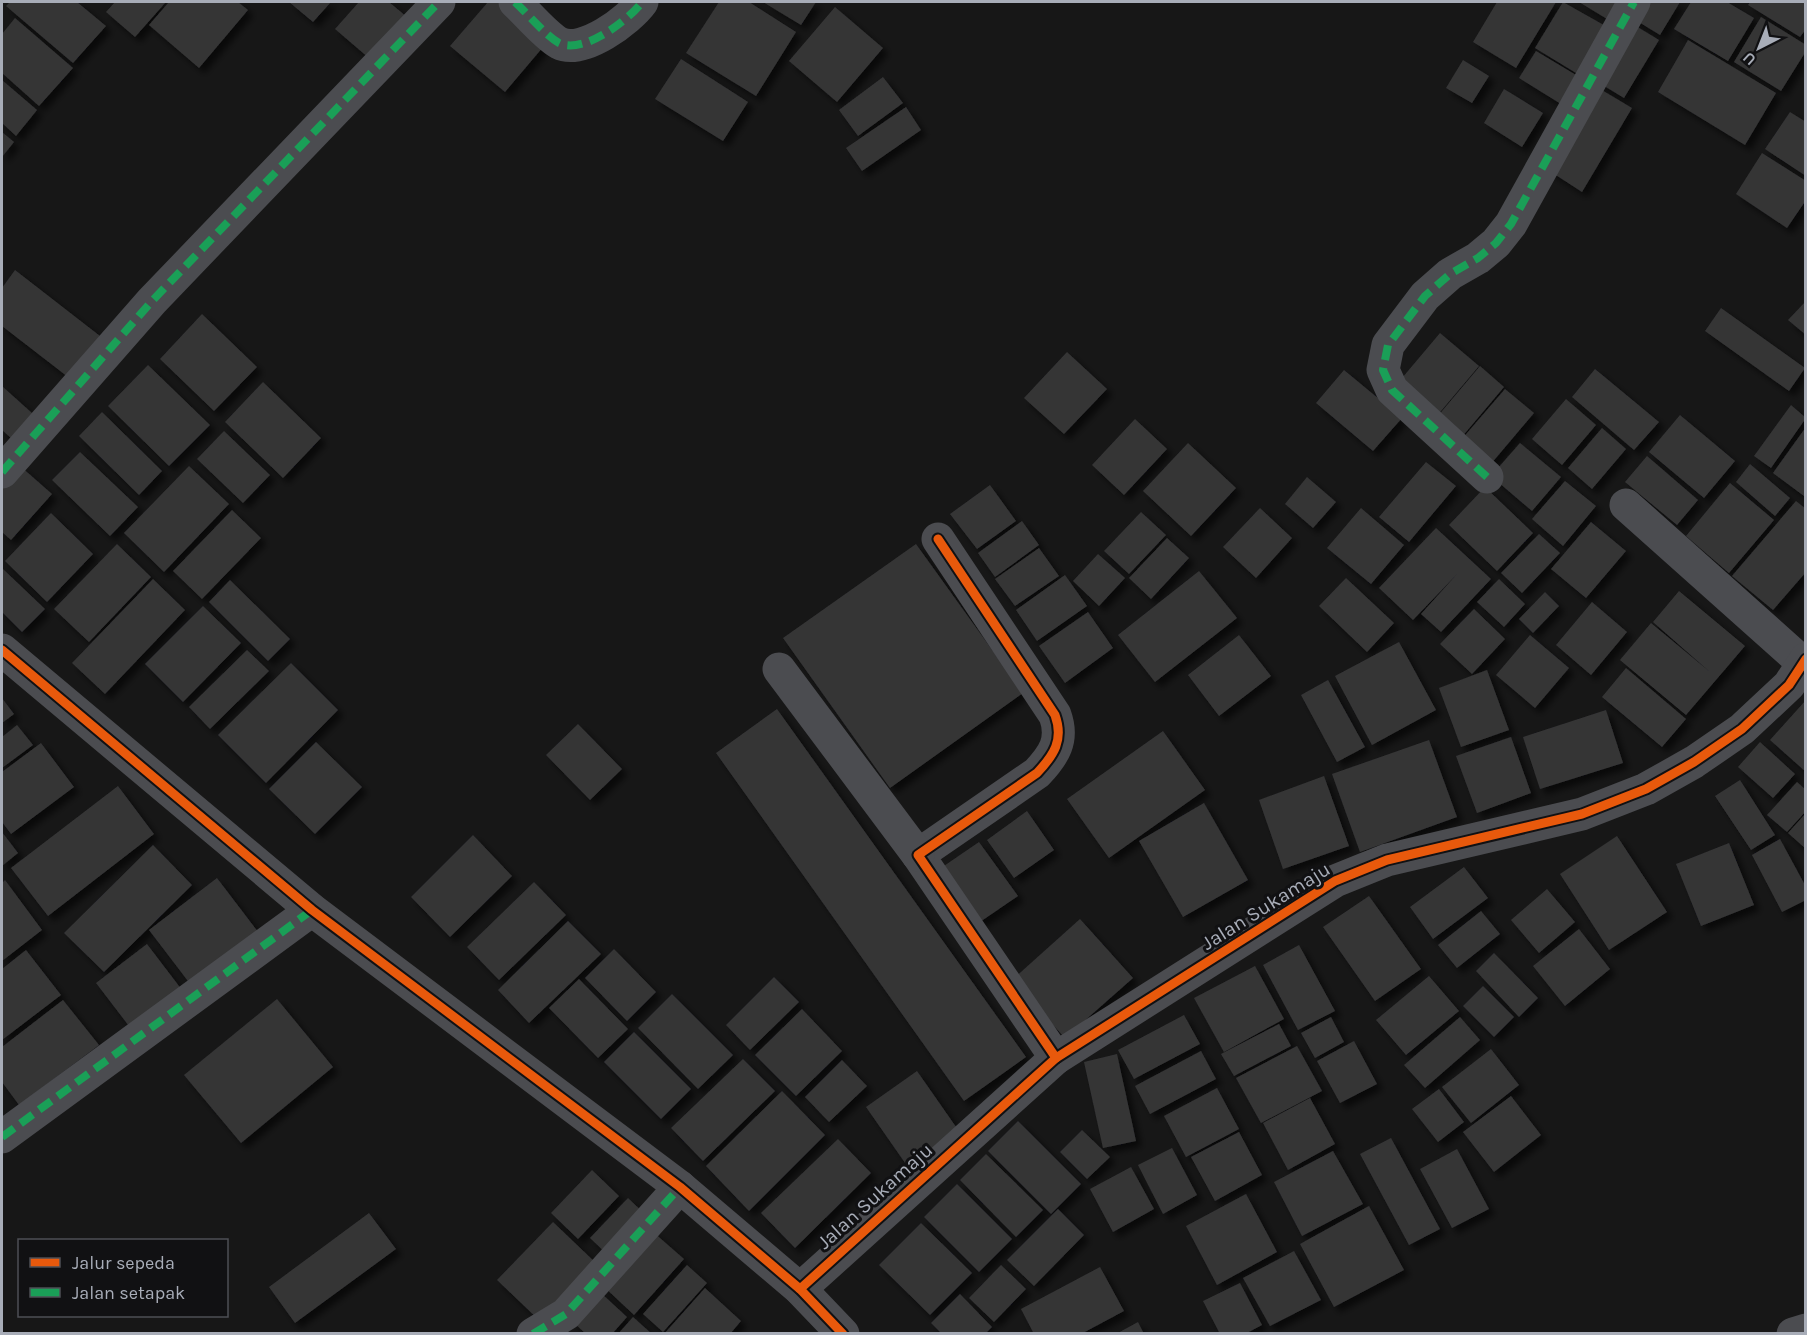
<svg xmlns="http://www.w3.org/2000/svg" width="1807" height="1335" font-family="Karla,sans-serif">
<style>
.building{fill:#353536;filter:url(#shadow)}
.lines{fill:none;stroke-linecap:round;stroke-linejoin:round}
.minor{stroke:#4b4c50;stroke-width:33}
.quiet{stroke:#1a9f57;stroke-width:8;stroke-dasharray:15 8;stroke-linecap:butt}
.cycleway-casing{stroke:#111113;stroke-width:13}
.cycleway{stroke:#e8590c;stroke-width:9}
.labels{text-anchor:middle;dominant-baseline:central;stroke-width:6;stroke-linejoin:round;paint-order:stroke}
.street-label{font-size:20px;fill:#a8adb8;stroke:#111113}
</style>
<defs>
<filter id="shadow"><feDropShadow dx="5.5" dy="5.5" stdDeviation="3" flood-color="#0009"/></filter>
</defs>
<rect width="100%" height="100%" fill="#171717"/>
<g class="building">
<path d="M 10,2 L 77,2 L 106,26 L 73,63 L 6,6 Z"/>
<path d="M 115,2 L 166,2 L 135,37 L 106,12 Z"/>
<path d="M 169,2 L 238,2 L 248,10 L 199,68 L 149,25 Z"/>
<path d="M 289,2 L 331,2 L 313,22 Z"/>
<path d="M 359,2 L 389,2 L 407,17 L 370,59 L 335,29 Z"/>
<path d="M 488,2 L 504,2 L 549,40 L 505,92 L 450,46 Z"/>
<path d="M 719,2 L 749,2 L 796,32 L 756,96 L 686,53 Z"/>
<path d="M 763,2 L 816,2 L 801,25 Z"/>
<path d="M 1497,2 L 1556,2 L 1516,68 L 1473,42 Z"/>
<path d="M 1563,2 L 1609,28 L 1581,76 L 1535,48 Z"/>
<path d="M 1579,2 L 1631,2 L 1617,25 Z"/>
<path d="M 1638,2 L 1680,2 L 1660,35 L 1629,16 Z"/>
<path d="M 1691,2 L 1727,2 L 1754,18 L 1728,61 L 1674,29 Z"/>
<path d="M 1750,2 L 1806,2 L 1806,29 L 1800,37 L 1748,5 Z"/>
<path d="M 835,7 L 883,48 L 837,102 L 789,61 Z"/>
<path d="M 1761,17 L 1806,45 L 1806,51 L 1781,91 L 1734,62 Z"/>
<path d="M 15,18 L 73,68 L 39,106 L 2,73 L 2,34 Z"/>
<path d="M 1631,23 L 1659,40 L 1624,98 L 1596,81 Z"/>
<path d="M 1688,40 L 1776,93 L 1745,145 L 1658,92 Z"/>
<path d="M 1536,51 L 1586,81 L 1569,109 L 1519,78 Z"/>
<path d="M 681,59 L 748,102 L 723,141 L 655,99 Z"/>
<path d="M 1463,60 L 1489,76 L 1472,103 L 1446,88 Z"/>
<path d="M 883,77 L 903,103 L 858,136 L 839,110 Z"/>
<path d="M 2,80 L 37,110 L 16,136 L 2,123 Z"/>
<path d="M 1595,86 L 1632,108 L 1582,192 L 1545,168 Z"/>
<path d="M 1504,89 L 1543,113 L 1522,147 L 1484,123 Z"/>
<path d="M 906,107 L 921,130 L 862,171 L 846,148 Z"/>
<path d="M 1790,112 L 1806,122 L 1806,176 L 1765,149 Z"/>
<path d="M 2,132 L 14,142 L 2,157 Z"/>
<path d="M 1762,153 L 1806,181 L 1806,200 L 1787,228 L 1736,194 Z"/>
<path d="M 15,270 L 100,336 L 68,377 L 2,326 L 2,288 Z"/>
<path d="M 1806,301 L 1806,335 L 1788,320 Z"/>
<path d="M 1721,308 L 1805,368 L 1789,391 L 1705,331 Z"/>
<path d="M 202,314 L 257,367 L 214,411 L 160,359 Z"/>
<path d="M 1440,333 L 1479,366 L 1436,417 L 1397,384 Z"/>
<path d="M 1067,352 L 1107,389 L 1064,434 L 1024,398 Z"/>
<path d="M 148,365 L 210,425 L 169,466 L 108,406 Z"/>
<path d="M 1480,366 L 1504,387 L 1461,438 L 1437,417 Z"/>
<path d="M 1595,369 L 1659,422 L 1634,450 L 1572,397 Z"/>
<path d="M 1344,370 L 1402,418 L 1373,451 L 1316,403 Z"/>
<path d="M 263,382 L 321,438 L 283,478 L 225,422 Z"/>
<path d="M 2,386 L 33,414 L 12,439 L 2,430 Z"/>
<path d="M 1505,389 L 1534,413 L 1490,465 L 1461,440 Z"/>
<path d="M 1566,399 L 1596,425 L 1562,465 L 1532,439 Z"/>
<path d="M 1791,405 L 1806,418 L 1771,468 L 1754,456 Z"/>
<path d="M 102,412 L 162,471 L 139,495 L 79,436 Z"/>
<path d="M 1680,415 L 1735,461 L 1704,498 L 1649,452 Z"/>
<path d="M 1135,419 L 1167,449 L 1124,495 L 1092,465 Z"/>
<path d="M 1806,427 L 1806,494 L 1804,496 L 1773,473 Z"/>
<path d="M 1602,428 L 1626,449 L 1592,489 L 1568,468 Z"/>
<path d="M 224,431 L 270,475 L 243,503 L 197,459 Z"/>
<path d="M 1188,443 L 1236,488 L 1191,536 L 1143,491 Z"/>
<path d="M 1520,443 L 1561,477 L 1532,511 L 1491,476 Z"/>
<path d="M 80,452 L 138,507 L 110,536 L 52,480 Z"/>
<path d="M 1647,456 L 1698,500 L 1677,525 L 1625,482 Z"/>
<path d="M 1426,462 L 1456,486 L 1409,542 L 1379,517 Z"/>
<path d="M 1750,464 L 1790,498 L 1775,516 L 1736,482 Z"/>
<path d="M 19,465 L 52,494 L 11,540 L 2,532 L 2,485 Z"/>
<path d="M 189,466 L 229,504 L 164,572 L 124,533 Z"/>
<path d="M 1307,477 L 1336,502 L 1313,528 L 1285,504 Z"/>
<path d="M 1565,481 L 1596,506 L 1563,546 L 1532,519 Z"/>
<path d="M 1730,483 L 1774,520 L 1729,573 L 1686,536 Z"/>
<path d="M 990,485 L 1016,521 L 977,549 L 950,514 Z"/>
<path d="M 1485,487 L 1533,533 L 1497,571 L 1449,525 Z"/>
<path d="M 1796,501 L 1806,509 L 1806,572 L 1773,610 L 1732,576 Z"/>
<path d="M 1260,508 L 1292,538 L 1256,578 L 1223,547 Z"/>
<path d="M 1361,508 L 1404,545 L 1371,584 L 1327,548 Z"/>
<path d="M 232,510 L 261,538 L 202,599 L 173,571 Z"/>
<path d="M 1141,512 L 1166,535 L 1129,574 L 1104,551 Z"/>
<path d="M 51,513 L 93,554 L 47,602 L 5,561 Z"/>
<path d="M 1022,521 L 1039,545 L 995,577 L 978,553 Z"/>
<path d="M 1591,522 L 1626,551 L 1586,598 L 1551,569 Z"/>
<path d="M 1436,528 L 1491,579 L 1441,632 L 1421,614 L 1458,573 L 1413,620 L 1379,588 Z"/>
<path d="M 1539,534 L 1560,553 L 1522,593 L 1501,573 Z"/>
<path d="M 1167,538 L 1189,558 L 1151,599 L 1129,578 Z"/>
<path d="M 117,544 L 151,577 L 89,642 L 54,609 Z"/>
<path d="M 916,544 L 1023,693 L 890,788 L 783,638 Z"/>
<path d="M 1039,548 L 1059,576 L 1015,606 L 995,579 Z"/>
<path d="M 1098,554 L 1125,578 L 1099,606 L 1073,581 Z"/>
<path d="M 3,569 L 45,609 L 22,632 L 2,612 Z"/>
<path d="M 1199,571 L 1237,618 L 1155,682 L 1118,635 Z"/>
<path d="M 1065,575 L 1087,606 L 1037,641 L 1016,610 Z"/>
<path d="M 1346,578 L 1394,623 L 1367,652 L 1319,606 Z"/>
<path d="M 153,579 L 185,610 L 105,694 L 72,663 Z"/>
<path d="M 1499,579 L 1525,604 L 1504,627 L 1477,602 Z"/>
<path d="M 230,580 L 290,639 L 268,661 L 209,602 Z"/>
<path d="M 1679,591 L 1745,646 L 1686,715 L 1620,660 L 1651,623 L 1710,672 L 1653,622 Z"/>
<path d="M 1545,592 L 1559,606 L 1533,633 L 1519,619 Z"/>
<path d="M 1592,602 L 1627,632 L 1591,675 L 1556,645 Z"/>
<path d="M 203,606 L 241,643 L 183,702 L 145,664 Z"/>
<path d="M 1474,609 L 1505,639 L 1472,674 L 1440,644 Z"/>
<path d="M 1088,612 L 1113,648 L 1065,683 L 1039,646 Z"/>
<path d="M 1239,635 L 1271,676 L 1219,716 L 1188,675 Z"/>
<path d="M 1530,635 L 1569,668 L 1535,708 L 1496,675 Z"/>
<path d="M 1399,642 L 1436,710 L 1372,745 L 1335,676 Z"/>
<path d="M 247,650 L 269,671 L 210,729 L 189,707 Z"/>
<path d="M 291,663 L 338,710 L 266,783 L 218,735 Z"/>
<path d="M 1626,668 L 1686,719 L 1662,747 L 1602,697 Z"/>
<path d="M 1487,670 L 1509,730 L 1461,747 L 1439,688 Z"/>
<path d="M 1328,680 L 1365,747 L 1337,762 L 1301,695 Z"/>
<path d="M 2,698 L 14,714 L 2,723 Z"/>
<path d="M 1806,700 L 1806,772 L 1770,740 Z"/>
<path d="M 777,709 L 1026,1057 L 964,1101 L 716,753 Z"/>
<path d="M 1606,710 L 1623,763 L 1540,789 L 1523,737 Z"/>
<path d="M 578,724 L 622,769 L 590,800 L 546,755 Z"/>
<path d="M 17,725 L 33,745 L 2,768 L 2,737 Z"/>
<path d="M 1163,731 L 1205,790 L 1109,858 L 1067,799 Z"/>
<path d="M 1511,737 L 1531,793 L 1477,813 L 1456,756 Z"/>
<path d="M 1429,740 L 1457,817 L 1360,852 L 1332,774 Z"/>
<path d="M 316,742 L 362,787 L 315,834 L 269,789 Z"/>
<path d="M 1760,742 L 1795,774 L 1773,798 L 1738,767 Z"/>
<path d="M 41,743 L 74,787 L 11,834 L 2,822 L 2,772 Z"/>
<path d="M 1324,776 L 1349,846 L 1283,869 L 1259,800 Z"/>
<path d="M 1740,780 L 1775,835 L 1751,850 L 1715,796 Z"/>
<path d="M 1797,782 L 1806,790 L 1806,811 L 1787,832 L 1767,815 Z"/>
<path d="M 118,786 L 154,834 L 48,916 L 11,868 Z"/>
<path d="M 1204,803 L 1248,880 L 1183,917 L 1139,841 Z"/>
<path d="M 1027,811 L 1054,850 L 1014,878 L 987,840 Z"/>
<path d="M 1806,813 L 1806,849 L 1788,833 Z"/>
<path d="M 2,832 L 18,853 L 2,866 Z"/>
<path d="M 473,835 L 512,876 L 450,937 L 411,897 Z"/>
<path d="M 1617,836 L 1667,912 L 1609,950 L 1560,874 Z"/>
<path d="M 1780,839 L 1806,887 L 1806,900 L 1782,912 L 1752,855 Z"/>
<path d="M 979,842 L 1018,896 L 977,924 L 938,870 Z"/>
<path d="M 1729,843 L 1754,905 L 1701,926 L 1676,864 Z"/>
<path d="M 153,845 L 192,885 L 104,972 L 64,933 Z"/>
<path d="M 1464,867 L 1488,898 L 1433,939 L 1410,907 Z"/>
<path d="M 217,878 L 262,937 L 194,989 L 149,930 Z"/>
<path d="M 5,880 L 42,930 L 2,961 L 2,883 Z"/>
<path d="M 534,882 L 566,915 L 499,980 L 467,947 Z"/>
<path d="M 1547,889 L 1575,922 L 1539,953 L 1511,920 Z"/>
<path d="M 1369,896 L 1421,969 L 1375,1001 L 1323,927 Z"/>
<path d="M 1481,911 L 1500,934 L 1457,968 L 1438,945 Z"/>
<path d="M 1080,919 L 1133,978 L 1065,1038 L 1012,980 Z"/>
<path d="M 568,921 L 601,954 L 529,1023 L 498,990 Z"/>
<path d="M 1579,929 L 1610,969 L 1565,1006 L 1533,966 Z"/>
<path d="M 147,944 L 182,990 L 132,1030 L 96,983 Z"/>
<path d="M 1299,945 L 1335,1011 L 1298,1030 L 1263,965 Z"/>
<path d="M 614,949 L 656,992 L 627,1021 L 585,978 Z"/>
<path d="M 26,950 L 61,995 L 2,1040 L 2,969 Z"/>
<path d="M 1494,953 L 1538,998 L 1519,1017 L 1476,971 Z"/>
<path d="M 1255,966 L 1284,1019 L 1224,1052 L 1194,998 Z"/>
<path d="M 1429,976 L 1459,1011 L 1406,1055 L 1376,1020 Z"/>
<path d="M 774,977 L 799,1002 L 750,1050 L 726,1025 Z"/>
<path d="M 579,979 L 628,1029 L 598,1058 L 549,1008 Z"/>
<path d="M 1483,986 L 1514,1017 L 1494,1037 L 1463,1006 Z"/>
<path d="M 672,994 L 733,1055 L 698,1089 L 638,1028 Z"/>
<path d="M 277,999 L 333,1067 L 241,1143 L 184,1075 Z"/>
<path d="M 63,1000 L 99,1045 L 19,1105 L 2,1082 L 2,1047 Z"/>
<path d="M 802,1009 L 842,1051 L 796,1096 L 755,1055 Z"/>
<path d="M 1184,1015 L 1200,1044 L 1134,1079 L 1118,1050 Z"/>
<path d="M 1331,1017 L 1344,1042 L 1315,1058 L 1301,1033 Z"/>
<path d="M 1460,1017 L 1480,1040 L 1425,1088 L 1404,1065 Z"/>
<path d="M 1279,1024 L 1291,1046 L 1234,1076 L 1221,1054 Z"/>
<path d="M 634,1032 L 691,1089 L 661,1119 L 604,1062 Z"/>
<path d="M 1354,1041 L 1377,1084 L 1340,1103 L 1317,1061 Z"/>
<path d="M 1297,1046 L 1322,1091 L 1261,1123 L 1236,1078 Z"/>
<path d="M 1491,1049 L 1519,1085 L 1471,1123 L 1442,1087 Z"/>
<path d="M 1201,1051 L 1216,1079 L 1150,1114 L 1135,1086 Z"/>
<path d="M 1117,1054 L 1136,1141 L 1103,1148 L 1084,1062 Z"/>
<path d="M 743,1059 L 775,1091 L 703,1161 L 671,1128 Z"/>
<path d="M 842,1060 L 867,1086 L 829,1122 L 805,1097 Z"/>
<path d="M 917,1071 L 961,1134 L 910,1170 L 866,1107 Z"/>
<path d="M 1217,1088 L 1239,1129 L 1186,1157 L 1164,1116 Z"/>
<path d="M 1439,1089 L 1464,1122 L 1438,1142 L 1412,1109 Z"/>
<path d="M 782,1091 L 825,1135 L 749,1211 L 706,1166 Z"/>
<path d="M 1511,1096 L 1541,1135 L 1494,1172 L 1463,1132 Z"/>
<path d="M 1310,1098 L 1335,1144 L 1288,1170 L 1263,1123 Z"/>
<path d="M 1018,1121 L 1081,1184 L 1051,1214 L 988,1151 Z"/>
<path d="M 1082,1130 L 1110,1157 L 1087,1179 L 1060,1152 Z"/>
<path d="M 1239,1132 L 1262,1175 L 1215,1201 L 1191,1157 Z"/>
<path d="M 1391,1138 L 1440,1229 L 1409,1245 L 1360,1154 Z"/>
<path d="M 838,1139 L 871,1173 L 795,1248 L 761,1213 Z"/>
<path d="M 1172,1148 L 1197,1195 L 1163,1214 L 1138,1165 Z"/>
<path d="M 1457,1149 L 1489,1209 L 1452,1228 L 1420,1169 Z"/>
<path d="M 1333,1151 L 1363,1204 L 1302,1236 L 1274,1182 Z"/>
<path d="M 986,1154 L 1043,1210 L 1016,1237 L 960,1180 Z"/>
<path d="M 1131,1167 L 1154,1209 L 1113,1232 L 1090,1189 Z"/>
<path d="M 592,1170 L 619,1196 L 578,1239 L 551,1213 Z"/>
<path d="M 957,1184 L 1012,1239 L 979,1272 L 924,1217 Z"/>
<path d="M 1246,1194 L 1277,1252 L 1217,1285 L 1186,1226 Z"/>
<path d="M 628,1198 L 649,1218 L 611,1258 L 590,1238 Z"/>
<path d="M 1369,1206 L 1404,1270 L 1334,1307 L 1300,1244 Z"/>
<path d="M 1058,1209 L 1084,1235 L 1034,1286 L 1007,1260 Z"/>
<path d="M 369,1213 L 396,1249 L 295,1323 L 269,1287 Z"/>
<path d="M 553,1222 L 597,1264 L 541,1322 L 497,1280 Z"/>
<path d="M 921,1223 L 972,1273 L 930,1315 L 879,1265 Z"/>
<path d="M 652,1231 L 684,1259 L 634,1315 L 602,1285 Z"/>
<path d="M 1294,1251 L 1321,1300 L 1270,1326 L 1243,1278 Z"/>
<path d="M 687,1265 L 707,1283 L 663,1332 L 643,1314 Z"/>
<path d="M 1001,1265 L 1026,1289 L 994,1322 L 969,1298 Z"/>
<path d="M 1100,1267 L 1124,1311 L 1081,1334 L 1034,1334 L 1021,1309 Z"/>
<path d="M 1240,1283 L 1262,1325 L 1245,1334 L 1220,1334 L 1203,1301 Z"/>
<path d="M 705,1288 L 741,1321 L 730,1334 L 664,1334 Z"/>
<path d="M 600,1292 L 627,1317 L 612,1334 L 586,1334 L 573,1322 Z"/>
<path d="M 960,1294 L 992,1327 L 985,1334 L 942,1334 L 931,1323 Z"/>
<path d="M 633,1317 L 652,1334 L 618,1334 Z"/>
<path d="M 1138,1322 L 1144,1334 L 1116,1334 Z"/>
</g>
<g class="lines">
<g class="minor">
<path d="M 515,2 C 527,13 545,35 559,43 C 583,55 629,20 642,2"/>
<path d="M 2,472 L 152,301 L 439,2"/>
<path d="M 1487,477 L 1392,390 L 1383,370 L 1388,345 L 1425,296 L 1450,274 L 1478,258 L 1496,243 L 1511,224 L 1634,2"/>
<path d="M 1626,505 L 1803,663"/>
<path d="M 938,539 L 1055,715 C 1064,740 1054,755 1037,773 L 918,855 L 1056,1058"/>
<path d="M 2,650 L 312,910 L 680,1187 L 800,1289 L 843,1334"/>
<path d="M 779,669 L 918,855"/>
<path d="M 2,1137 L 312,910"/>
<path d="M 800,1289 L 1056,1058 L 1335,881 L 1387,860 L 1582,814 L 1646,789 L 1694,762 L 1742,729 L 1789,685 L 1806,659"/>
<path d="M 533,1334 L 566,1314 L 680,1187"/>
<path d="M 1793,1334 L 1806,1330"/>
</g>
<g class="quiet">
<path d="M 515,2 C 527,13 545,35 559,43 C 583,55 629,20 642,2"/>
<path d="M 2,472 L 152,301 L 439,2"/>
<path d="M 1487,477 L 1392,390 L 1383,370 L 1388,345 L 1425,296 L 1450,274 L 1478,258 L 1496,243 L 1511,224 L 1634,2"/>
<path d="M 2,1137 L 312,910"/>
<path d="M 533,1334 L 566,1314 L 680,1187"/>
</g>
<g class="cycleway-casing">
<g id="cycleway">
<path d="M 938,539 L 1055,715 C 1064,740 1054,755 1037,773 L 918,855 L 1056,1058"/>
<path d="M 2,650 L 312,910 L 680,1187 L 800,1289 L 843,1334"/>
<path d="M 800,1289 L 1056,1058 L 1335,881 L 1387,860 L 1582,814 L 1646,789 L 1694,762 L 1742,729 L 1789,685 L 1806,659"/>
</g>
</g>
<use href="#cycleway" class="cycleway"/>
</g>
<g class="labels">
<g class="street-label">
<text transform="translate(1266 906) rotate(-32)">Jalan Sukamaju</text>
<text transform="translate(875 1196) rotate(-42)">Jalan Sukamaju</text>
</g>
</g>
<rect width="1807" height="1335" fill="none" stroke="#a8adb8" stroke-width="6"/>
<rect x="18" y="1239" width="210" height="78" fill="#111113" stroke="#4d4f55" stroke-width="1.5"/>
<rect x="30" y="1258" width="30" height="9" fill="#e8590c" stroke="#4d4f55" stroke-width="1.5"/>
<text x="72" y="1269" font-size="18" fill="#a8adb8">Jalur sepeda</text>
<rect x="30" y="1288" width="30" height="9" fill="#1a9f57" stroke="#4d4f55" stroke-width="1.5"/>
<text x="72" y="1299" font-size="18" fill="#a8adb8">Jalan setapak</text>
<g transform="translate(1759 48) rotate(222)" stroke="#111113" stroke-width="4.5" paint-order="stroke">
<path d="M0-4.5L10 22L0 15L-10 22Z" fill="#a8adb8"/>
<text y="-9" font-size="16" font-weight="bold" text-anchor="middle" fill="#a8adb8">U</text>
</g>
</svg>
